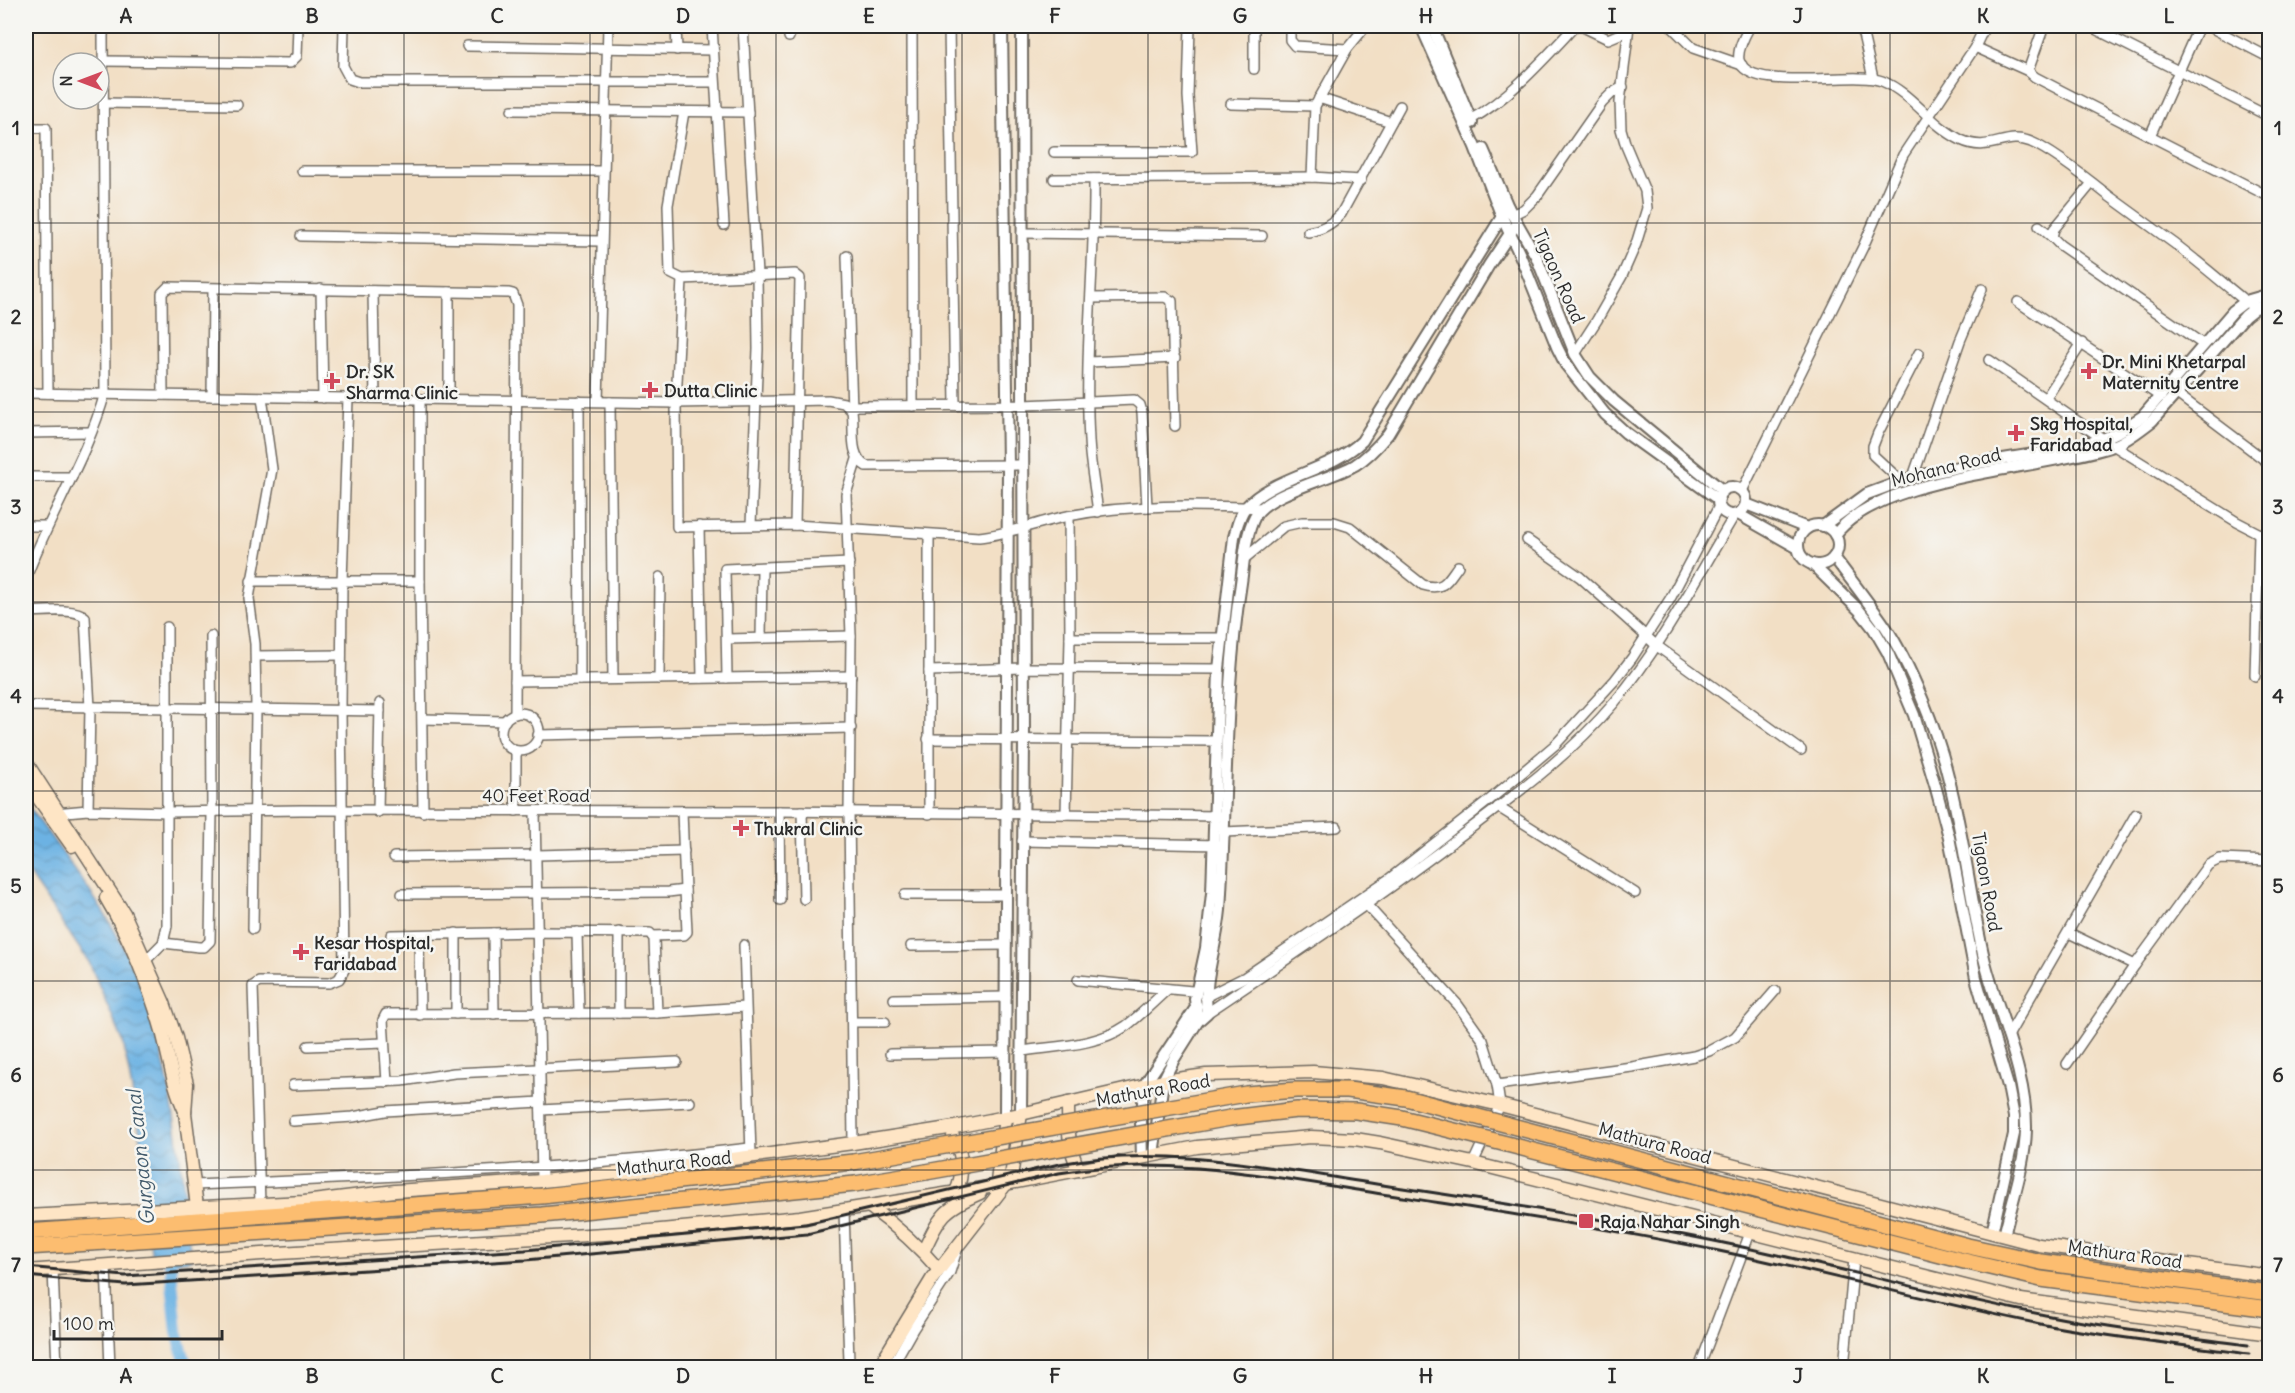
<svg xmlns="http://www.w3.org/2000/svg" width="2295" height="1393" font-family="Delius,sans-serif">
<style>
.water{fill:url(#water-waves);stroke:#4c6e87;stroke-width:1.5}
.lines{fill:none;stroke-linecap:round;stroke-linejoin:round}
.canal{stroke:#6cb2e3;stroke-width:12}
.minor-casing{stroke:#716a61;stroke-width:12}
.tertiary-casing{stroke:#716a61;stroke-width:14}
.secondary-casing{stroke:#716a61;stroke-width:15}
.trunk-casing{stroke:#716a61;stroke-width:18}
.minor{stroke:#fff;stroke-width:9}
.tertiary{stroke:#fff;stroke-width:10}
.secondary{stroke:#fee5c5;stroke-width:12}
.trunk{stroke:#fcbd6f;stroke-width:15}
.rail{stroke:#2b2b2b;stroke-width:3}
.trunk-bridge-casing{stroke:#716a61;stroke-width:18;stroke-linecap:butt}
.trunk-bridge{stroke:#fcbd6f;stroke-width:15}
.grid{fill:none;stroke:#2b2b2b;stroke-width:1.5;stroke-opacity:0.55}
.poi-dot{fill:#d1495b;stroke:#f6f6f2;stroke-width:2}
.labels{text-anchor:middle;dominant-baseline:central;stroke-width:5;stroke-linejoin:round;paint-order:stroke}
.street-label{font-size:18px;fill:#2b2b2b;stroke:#f6f6f2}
.poi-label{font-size:18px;font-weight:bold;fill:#2b2b2b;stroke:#f6f6f2;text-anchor:start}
.water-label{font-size:20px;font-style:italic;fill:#425a6b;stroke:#f6f6f2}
.neatline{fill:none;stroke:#2b2b2b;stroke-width:2}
.grid-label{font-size:20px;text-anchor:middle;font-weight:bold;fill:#2b2b2b}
</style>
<defs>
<pattern id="water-waves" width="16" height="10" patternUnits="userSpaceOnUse" patternTransform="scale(1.5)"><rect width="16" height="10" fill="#6cb2e3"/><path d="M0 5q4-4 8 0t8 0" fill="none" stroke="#5991b8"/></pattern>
</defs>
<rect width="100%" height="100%" fill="#f6f6f2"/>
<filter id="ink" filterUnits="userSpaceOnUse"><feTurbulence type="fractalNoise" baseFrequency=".0167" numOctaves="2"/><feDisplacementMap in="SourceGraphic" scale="12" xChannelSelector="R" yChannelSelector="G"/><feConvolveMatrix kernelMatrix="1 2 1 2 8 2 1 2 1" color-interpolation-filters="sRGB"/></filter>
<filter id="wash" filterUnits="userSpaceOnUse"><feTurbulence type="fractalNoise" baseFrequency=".008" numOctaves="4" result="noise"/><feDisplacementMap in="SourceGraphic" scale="24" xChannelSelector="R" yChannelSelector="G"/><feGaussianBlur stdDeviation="1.35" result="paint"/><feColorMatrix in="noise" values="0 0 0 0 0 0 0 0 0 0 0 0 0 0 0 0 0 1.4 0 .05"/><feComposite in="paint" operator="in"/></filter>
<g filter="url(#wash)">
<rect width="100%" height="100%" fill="#f2dfc5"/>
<path class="water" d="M 26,802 C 52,840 83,878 107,918 C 170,1021 179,1143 191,1260 L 152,1264 L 141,1139 L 123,1041 L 89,962 L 26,870 Z"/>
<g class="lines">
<path class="canal" d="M 169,1251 L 177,1332 L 187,1368"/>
</g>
</g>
<g filter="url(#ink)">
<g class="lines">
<g class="minor-casing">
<g id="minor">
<path d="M 344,26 L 343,66 L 350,79 L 359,82 L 714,82"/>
<path d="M 676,26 L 677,50"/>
<path d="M 712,26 L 724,225"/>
<path d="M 743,26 L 757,275 L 758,349 L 751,525"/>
<path d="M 912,26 L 913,406"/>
<path d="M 949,26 L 955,405"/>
<path d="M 1290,26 L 1290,40 L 1295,46 L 1347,49"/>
<path d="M 1581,26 L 1608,39 L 1627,31"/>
<path d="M 1671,26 L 1693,48 L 1742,65"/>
<path d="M 1750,26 C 1745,35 1737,49 1739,60 C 1748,94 1855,70 1882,81 C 1913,94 1930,125 1961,140 C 1990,154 2006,131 2031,142 C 2053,151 2089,180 2109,196 C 2131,212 2153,228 2175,244 C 2200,263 2224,284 2249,304"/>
<path d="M 1861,26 L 1873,78"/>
<path d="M 2089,26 L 2270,117"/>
<path d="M 2208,26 L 2270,58"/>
<path d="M 789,37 L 789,26"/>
<path d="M 467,46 L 713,50"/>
<path d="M 1975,47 L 2028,71 L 2044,26"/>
<path d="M 103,61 L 290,63 L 297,56 L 298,26"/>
<path d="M 1254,69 L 1254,26"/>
<path d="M 2028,71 L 2035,77 L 2062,91 L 2270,197"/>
<path d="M 1319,98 L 1391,122"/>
<path d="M 104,103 L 237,105"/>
<path d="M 1231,104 L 1315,106"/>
<path d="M 512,110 L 748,112"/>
<path d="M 684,112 L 668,205 L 670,273 L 682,279 L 795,274 L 800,278 L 795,525"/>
<path d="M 1470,120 C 1511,97 1544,59 1575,26"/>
<path d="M 26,128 L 46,128 L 48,393"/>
<path d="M 2150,136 L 2199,26"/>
<path d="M 1054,152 L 1192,152 L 1188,96 L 1190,26"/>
<path d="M 302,171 L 603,171"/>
<path d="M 1312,177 L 1315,106 L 1347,49 L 1366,26"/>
<path d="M 1054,179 L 1312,177 L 1361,180"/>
<path d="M 1094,179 C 1095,266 1084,353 1089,440 C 1090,464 1095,488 1098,512"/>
<path d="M 2092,183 L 2054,229 L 2052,237 L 2060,245 L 2204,345"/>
<path d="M 1512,215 L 1524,209 L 1537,196 L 1602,103 L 1612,93 L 1623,87"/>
<path d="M 2039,226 L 2052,237"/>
<path d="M 1308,232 C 1322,230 1332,224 1341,214 L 1400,106"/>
<path d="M 1022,233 L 1262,236"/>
<path d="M 301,236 L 601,241"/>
<path d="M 847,256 L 852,410"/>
<path d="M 682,279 L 676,403 L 677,527 L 795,525 L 979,537 C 1009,534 1038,522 1068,516 C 1131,504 1196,505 1261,508"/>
<path d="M 321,289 L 323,398"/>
<path d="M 373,291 L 375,398"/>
<path d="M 1091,298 L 1165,297 L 1172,301 L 1175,426"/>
<path d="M 2018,302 L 2161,397"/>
<path d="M 1575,354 L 1597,320 L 1622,276 L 1636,244 L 1647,208 L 1645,191 L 1626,146 L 1621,129 L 1620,102 L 1629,26"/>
<path d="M 1989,360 L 2103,439 L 2237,522 L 2270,539"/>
<path d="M 1089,362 L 1175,358"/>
<path d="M 26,393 L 676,403 L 828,400 L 844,403 L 852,411 C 855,428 848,456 866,466 L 1023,465"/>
<path d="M 2177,394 L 2270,464"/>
<path d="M 163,395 L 162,293 L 168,287 L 509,293 L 513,294 L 517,305 L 515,714"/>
<path d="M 212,396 L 213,289"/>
<path d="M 449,398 L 449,292"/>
<path d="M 2046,398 L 2082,343"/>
<path d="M 420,399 L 420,581 L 423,812"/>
<path d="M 579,401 L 580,680"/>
<path d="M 598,401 L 608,26"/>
<path d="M 610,402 L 613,679"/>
<path d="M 852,406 L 1024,405 L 1134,400 L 1140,405 L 1142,412 L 1147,507"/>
<path d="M 26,433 L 90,432"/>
<path d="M 26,477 L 72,477"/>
<path d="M 1913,477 L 1960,341 L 1982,289"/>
<path d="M 1901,481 L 1873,455 L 1873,446 L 1878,433 L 1919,353"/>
<path d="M 1742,491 L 1863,247 L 1903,155 L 1975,47 L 1985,26"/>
<path d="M 26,526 L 48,526"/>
<path d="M 699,526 L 702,678"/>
<path d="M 929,535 L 929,814"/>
<path d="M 1527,540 L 1580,577 L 1657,646 L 1801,750"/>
<path d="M 1245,558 L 1284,526 L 1302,522 L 1334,522 L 1350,527 L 1423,585 C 1444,591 1447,581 1458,566"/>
<path d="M 26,578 C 49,515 87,458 105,393 L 103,35 L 105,27 L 123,26"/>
<path d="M 251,581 L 420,581"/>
<path d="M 26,612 C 40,612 75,607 85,617 L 90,708 L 88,810"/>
<path d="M 761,638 L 762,568"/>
<path d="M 1070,638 L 1223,638"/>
<path d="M 727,639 L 851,636"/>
<path d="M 256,656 L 341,655"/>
<path d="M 929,671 L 1023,668 L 1219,669"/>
<path d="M 2255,676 L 2259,534"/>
<path d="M 727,678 L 725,569 L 849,563"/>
<path d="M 659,679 L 660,577"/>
<path d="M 515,681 L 851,676"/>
<path d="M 26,706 L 380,711"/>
<circle cx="520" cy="732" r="19"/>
<path d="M 423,719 L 505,721"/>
<path d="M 538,735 L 851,728"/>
<path d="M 928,739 L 1215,741"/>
<path d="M 516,751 L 516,811"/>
<path d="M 1498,807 L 1635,893"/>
<path d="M 535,811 L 542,1181"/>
<path d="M 779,811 L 780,900"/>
<path d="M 802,811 L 804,899"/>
<path d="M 378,812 L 380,703"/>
<path d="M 55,813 L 88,810 L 169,812 L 301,810 L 779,811 L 1220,816"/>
<path d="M 1066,814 L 1070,638 L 1069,516"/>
<path d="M 1224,832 L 1337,827"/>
<path d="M 1022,841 L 1220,845"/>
<path d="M 394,857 L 537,855 L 684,851"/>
<path d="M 402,894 L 668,892 L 685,890 L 682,811"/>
<path d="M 905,895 L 1006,895"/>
<path d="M 1363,901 L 1458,1005 L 1483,1040 L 1497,1085 L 1500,1105 L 1473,1163"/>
<path d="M 253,929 L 256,709 L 255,644 L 249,598 L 272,469 L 262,397"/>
<path d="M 577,932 L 579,1013"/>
<path d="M 619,932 L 619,1013"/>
<path d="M 493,933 L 494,1014"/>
<path d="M 2069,933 L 2135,965"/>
<path d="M 391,935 L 538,932 L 650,933 L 654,939 L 657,1013"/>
<path d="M 419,935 L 420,1015"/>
<path d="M 652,936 L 684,935 L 687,932 L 685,890"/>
<path d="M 163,943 L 199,947 L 204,947 L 210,941 L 212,812 L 211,636"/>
<path d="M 744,945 L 751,1154"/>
<path d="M 911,946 L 1006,945"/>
<path d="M 146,960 L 163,943 L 167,926 L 167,627"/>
<path d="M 1078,980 L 1192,991"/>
<path d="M 1205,997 L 1245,977 L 1389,879 L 1487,802 L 1556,744 L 1615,680 L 1632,658 L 1670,599 L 1719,506"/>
<path d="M 894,999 L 1006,997"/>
<path d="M 1207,1013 C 1295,954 1383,895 1467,831 C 1519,792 1572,753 1614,703 C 1662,646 1696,579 1734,516"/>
<path d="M 456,1014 L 456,933"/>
<path d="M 852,1022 L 885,1022"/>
<path d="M 2008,1036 L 2136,814"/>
<path d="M 308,1046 L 384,1043"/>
<path d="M 1022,1051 C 1055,1046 1097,1046 1126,1026 C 1141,1015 1154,1001 1168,989"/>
<path d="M 890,1054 L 1006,1052"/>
<path d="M 2067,1064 L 2135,965 L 2208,865 L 2220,859 L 2270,861"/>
<path d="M 387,1082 L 383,1020 L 386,1014 L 657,1013 L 745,1007"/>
<path d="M 293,1085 L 402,1081 L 454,1073 L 677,1062"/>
<path d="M 1497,1085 L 1632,1067 L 1694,1056 L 1709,1051 L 1735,1037 L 1775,991"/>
<path d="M 541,1110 L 690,1102"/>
<path d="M 293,1121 L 353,1117 L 385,1111 L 541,1102"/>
<path d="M 853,1143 L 849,811 L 851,636 L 846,494 L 857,459"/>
<path d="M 195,1185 C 379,1178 568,1169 750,1148"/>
<path d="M 260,1204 L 253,986 L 259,982 L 329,983 L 339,979 L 344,970 L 341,711 L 342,582 L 348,398"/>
<path d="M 844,1211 L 849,1362 L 847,1368"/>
<path d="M 106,1266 L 110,1368"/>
<path d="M 53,1269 L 57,1368"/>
<path d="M 891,1368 L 913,1329 L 950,1272 L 957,1250"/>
<path d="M 1699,1368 L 1750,1233"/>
<path d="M 1844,1368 L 1854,1259"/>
</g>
</g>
<g class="tertiary-casing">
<g id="tertiary">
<path d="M 1002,26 L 1008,466 L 1005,1117"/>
<path d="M 1421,26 L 1475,147 L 1502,217 L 1520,255 L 1557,347 L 1566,365 L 1605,414 L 1626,433 L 1719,500"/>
<path d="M 1432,26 L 1472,123"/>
<path d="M 1483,149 L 1508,207 L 1536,256 L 1575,354 L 1590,377 L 1614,401 L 1723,491"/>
<circle cx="1732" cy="501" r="14"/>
<path d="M 1746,504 L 1807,528"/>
<path d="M 1738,514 L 1798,548"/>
<circle cx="1818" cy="545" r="20"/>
<path d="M 1823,526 L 1867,494 L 1913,477 L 1972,464 L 2071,448 L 2103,439 L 2120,431 L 2143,416 L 2233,311 L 2246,301 L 2270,294"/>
<path d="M 1835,535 C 1880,474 2042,470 2113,446 C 2127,441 2140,430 2152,421 L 2245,316 L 2255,308 L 2270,305"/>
<path d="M 1834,557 C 1851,580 1869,603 1885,626 C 1911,665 1937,731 1948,776 C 1964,836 1970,898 1984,958 C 1998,1015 2027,1071 2026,1130 C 2025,1165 2012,1201 2004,1236"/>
<path d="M 1813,565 L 1859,610 L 1874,629 L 1888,653 L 1914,715 L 1935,785 L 1949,837 L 1976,978 L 2008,1086 L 2014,1117 L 2014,1134 L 1992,1233"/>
<path d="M 1198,1021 L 1195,999 L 1206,948 L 1212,893 L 1219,669 L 1234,537 C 1237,527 1239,515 1246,507 C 1272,477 1331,471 1362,441 L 1508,207"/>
<path d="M 1021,1114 L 1024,740 L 1022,26"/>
<path d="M 1153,1155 L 1163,1081 L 1174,1059 L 1198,1021 L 1207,1013 C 1203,979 1217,945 1220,910 C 1227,801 1224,691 1241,583 C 1244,562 1245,535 1255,516 C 1267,493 1331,479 1355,465 C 1368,457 1378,446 1388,434 L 1489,265 L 1517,223"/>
<path d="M 1142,1158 L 1141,1121 L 1145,1084 L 1197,1006"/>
</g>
</g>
<g class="secondary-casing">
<g id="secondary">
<path d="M 26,762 L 124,913 L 164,1003 L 176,1038 L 187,1084 L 185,1113 L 197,1207"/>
<path d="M 26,781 L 72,846"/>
<path d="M 106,898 C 129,936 150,988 162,1031 C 169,1058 173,1086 185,1111"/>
<path d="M 1068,1103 C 1068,1127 1068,1148 1079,1170"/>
<path d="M 953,1136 C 963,1153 964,1174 956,1192"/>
<path d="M 996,1190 L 1005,1117"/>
<path d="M 870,1207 C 896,1226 918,1245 939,1270"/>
<path d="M 26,1216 L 304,1202 L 395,1191 L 542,1181 L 657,1169 L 853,1143 L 955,1127 L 1021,1114 L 1163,1081 L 1206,1075 L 1313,1072 L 1383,1078 L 1500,1105 L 2039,1245 L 2270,1276"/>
<path d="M 923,1252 C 940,1216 943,1209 980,1193"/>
<path d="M 26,1271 L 262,1254 L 639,1232 L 800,1217 L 995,1186 L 1197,1147 L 1311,1137 L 1355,1139 L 1380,1143 L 1473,1163 L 2021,1300 L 2270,1334"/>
<path d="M 878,1368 L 932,1279 L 1006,1184 L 1012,1170 L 1021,1114"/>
</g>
</g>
<g class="trunk-casing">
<g id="trunk">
<path d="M 26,1232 L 542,1196 L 853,1162 L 922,1150"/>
<path d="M 26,1247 L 542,1215 L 855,1184 L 926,1172"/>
<path d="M 2121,1273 L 2270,1293"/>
<path d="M 2125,1290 L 2270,1309"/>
</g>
</g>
<use href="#minor" class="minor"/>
<use href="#tertiary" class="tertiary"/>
<use href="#secondary" class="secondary"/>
<use href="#trunk" class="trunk"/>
<g class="rail">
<path d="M 26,1267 L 125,1276 L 525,1250 L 806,1224 L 1059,1164 C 1170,1143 1286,1171 1396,1187 C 1504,1203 1612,1220 1719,1242 C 1829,1265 1939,1295 2050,1316 C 2115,1329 2182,1336 2248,1345"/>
<path d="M 26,1276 L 125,1285 L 526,1260 L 807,1234 L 1059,1173 C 1171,1153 1286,1180 1396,1196 C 1504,1213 1612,1229 1719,1251 C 1830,1274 1939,1304 2050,1326 C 2116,1338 2183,1345 2249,1354"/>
</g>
<g class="trunk-bridge-casing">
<g id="trunk-bridge">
<path d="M 922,1150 L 1246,1094 L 1296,1090 L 1348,1090 L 1406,1098 L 1968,1246 L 2041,1262 L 2121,1273"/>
<path d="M 926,1172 L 1230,1118 L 1297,1110 L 1356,1111 L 1402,1118 L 1487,1139 L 1964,1261 L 2041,1279 L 2125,1290"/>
</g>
</g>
<use href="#trunk-bridge" class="trunk-bridge"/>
</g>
</g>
<path class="grid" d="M 219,26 L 219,1368M 404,26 L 404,1368M 590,26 L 590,1368M 776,26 L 776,1368M 962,26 L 962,1368M 1148,26 L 1148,1368M 1333,26 L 1333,1368M 1519,26 L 1519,1368M 1705,26 L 1705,1368M 1890,26 L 1890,1368M 2076,26 L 2076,1368M 26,223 L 2270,223M 26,412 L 2270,412M 26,602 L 2270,602M 26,791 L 2270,791M 26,981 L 2270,981M 26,1170 L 2270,1170"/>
<g class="poi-dot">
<path d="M2086 362h6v6h6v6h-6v6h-6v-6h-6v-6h6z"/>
<path d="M329 372h6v6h6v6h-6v6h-6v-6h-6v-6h6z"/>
<path d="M647 381h6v6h6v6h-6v6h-6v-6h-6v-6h6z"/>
<path d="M2013 424h6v6h6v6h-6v6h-6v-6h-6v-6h6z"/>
<path d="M738 819h6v6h6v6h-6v6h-6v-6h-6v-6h6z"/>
<path d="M298 943h6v6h6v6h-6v6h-6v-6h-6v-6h6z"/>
<rect x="1578" y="1213" width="16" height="16" rx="3"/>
</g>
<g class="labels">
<g class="street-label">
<text transform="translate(1559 276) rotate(66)">Tigaon Road</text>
<text transform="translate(1946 467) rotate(-14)">Mohana Road</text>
<text x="536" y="795">40 Feet Road</text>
<text transform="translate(1987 882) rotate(80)">Tigaon Road</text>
<text transform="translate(1153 1090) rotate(-10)">Mathura Road</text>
<text transform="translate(1655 1143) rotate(15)">Mathura Road</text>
<text transform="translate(674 1163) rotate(-6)">Mathura Road</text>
<text transform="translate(2125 1254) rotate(8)">Mathura Road</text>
</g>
<g class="poi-label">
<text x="2102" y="361">Dr. Mini Khetarpal<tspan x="2102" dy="21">Maternity Centre</tspan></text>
<text x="346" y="371">Dr. SK<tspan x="346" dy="21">Sharma Clinic</tspan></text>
<text x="664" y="390">Dutta Clinic</text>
<text x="2030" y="423">Skg Hospital,<tspan x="2030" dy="21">Faridabad</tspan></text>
<text x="754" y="828">Thukral Clinic</text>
<text x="314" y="942">Kesar Hospital,<tspan x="314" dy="21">Faridabad</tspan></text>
<text x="1600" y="1221">Raja Nahar Singh</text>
</g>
<g class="water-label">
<text transform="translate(140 1158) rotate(-96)">Gurgaon Canal</text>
</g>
</g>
<rect width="2295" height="1393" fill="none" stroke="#f6f6f2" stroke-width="66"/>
<g transform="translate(81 81) rotate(270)"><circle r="28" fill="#f6f6f2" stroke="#a5a5a2" stroke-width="1.5"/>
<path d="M0-4.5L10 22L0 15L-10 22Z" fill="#d1495b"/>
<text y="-9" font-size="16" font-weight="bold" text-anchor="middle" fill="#2b2b2b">N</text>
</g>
<path d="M54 1330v9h168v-9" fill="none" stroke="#2b2b2b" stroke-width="3"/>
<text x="63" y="1330" font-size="18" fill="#2b2b2b" stroke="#f6f6f2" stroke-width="4.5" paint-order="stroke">100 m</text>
<rect x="33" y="33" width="2229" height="1327" class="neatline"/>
<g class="grid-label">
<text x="126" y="23">A</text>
<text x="312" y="23">B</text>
<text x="497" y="23">C</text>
<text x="683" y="23">D</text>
<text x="869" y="23">E</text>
<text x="1055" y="23">F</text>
<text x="1240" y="23">G</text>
<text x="1426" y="23">H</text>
<text x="1612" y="23">I</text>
<text x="1798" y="23">J</text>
<text x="1983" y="23">K</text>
<text x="2169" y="23">L</text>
<text x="16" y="135">1</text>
<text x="2278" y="135">1</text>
<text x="16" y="324">2</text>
<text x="2278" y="324">2</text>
<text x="16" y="514">3</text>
<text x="2278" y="514">3</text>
<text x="16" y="703">4</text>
<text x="2278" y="703">4</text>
<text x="16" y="893">5</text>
<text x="2278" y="893">5</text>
<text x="16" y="1082">6</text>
<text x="2278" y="1082">6</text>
<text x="16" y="1272">7</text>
<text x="2278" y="1272">7</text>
<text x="126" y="1383">A</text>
<text x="312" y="1383">B</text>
<text x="497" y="1383">C</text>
<text x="683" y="1383">D</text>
<text x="869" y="1383">E</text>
<text x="1055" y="1383">F</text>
<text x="1240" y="1383">G</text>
<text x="1426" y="1383">H</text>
<text x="1612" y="1383">I</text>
<text x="1798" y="1383">J</text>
<text x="1983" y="1383">K</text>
<text x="2169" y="1383">L</text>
</g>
</svg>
